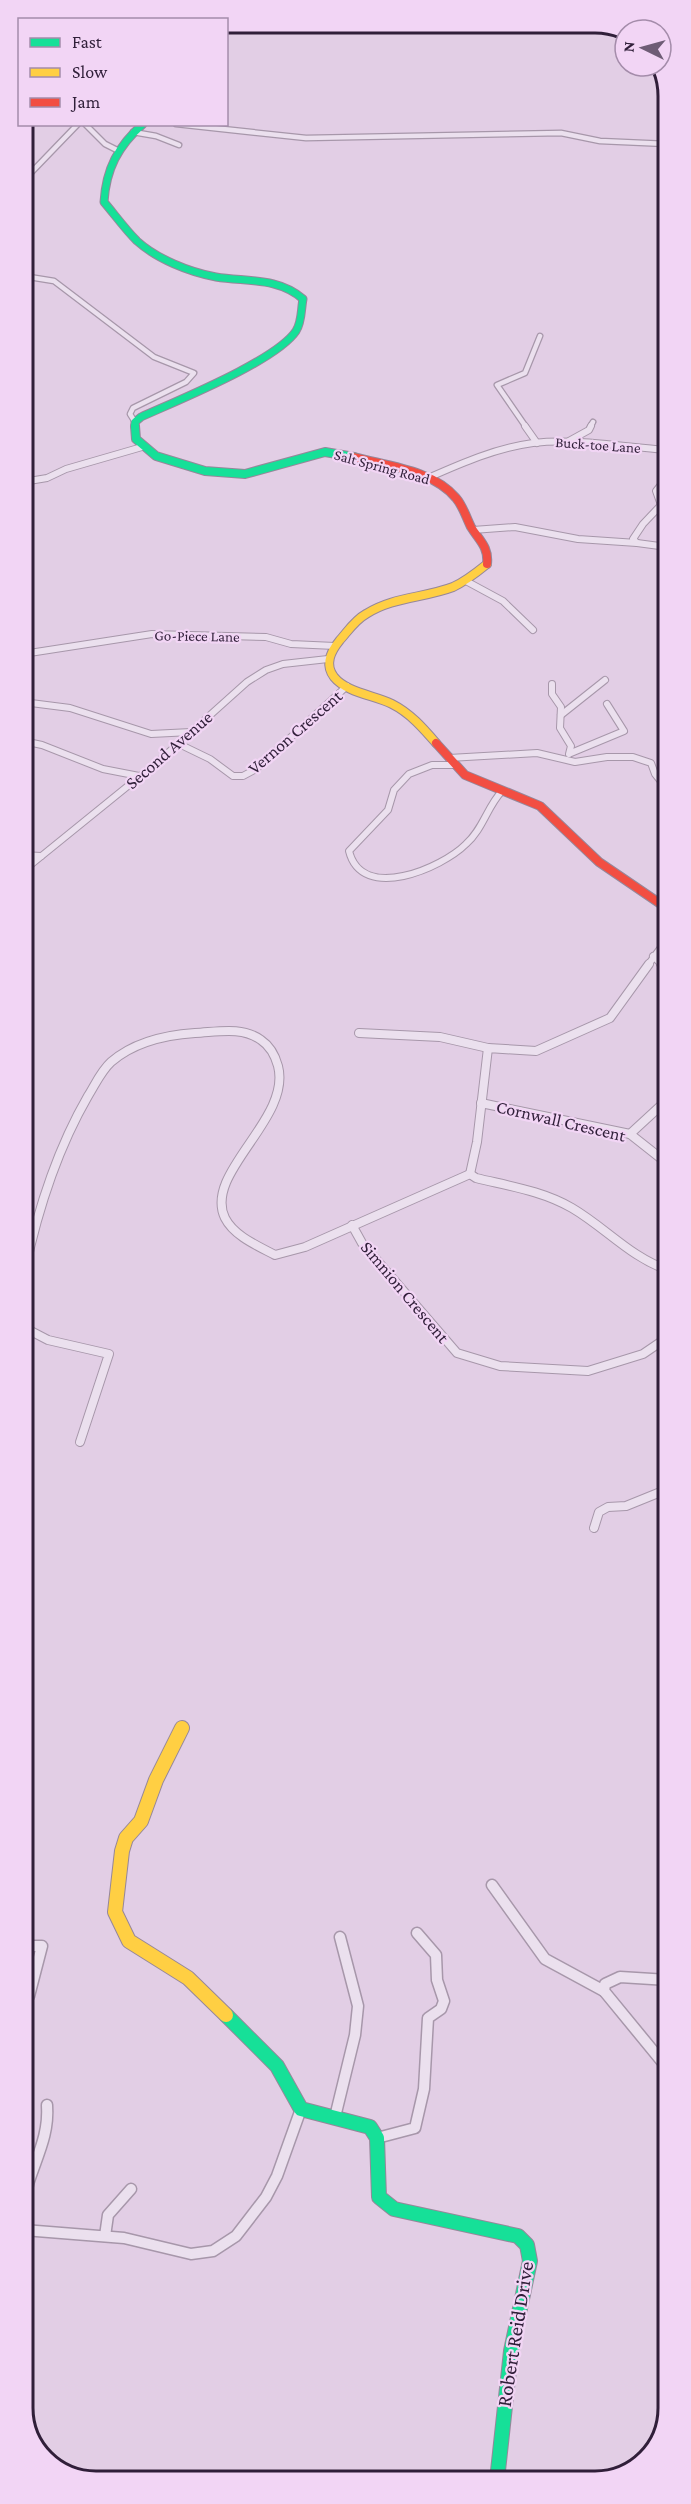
<svg xmlns="http://www.w3.org/2000/svg" width="691" height="2504" font-family="'Crimson Pro',serif">
<style>
.lines{fill:none;stroke-linecap:round;stroke-linejoin:round}
.street-far3-casing{stroke:#a797aa;stroke-width:7}
.street-far2-casing{stroke:#a797aa;stroke-width:8}
.street-far1-casing{stroke:#a797aa;stroke-width:10}
.street-casing{stroke:#a797aa;stroke-width:13}
.fast-far2-casing{stroke:#96879a;stroke-width:9}
.fast-far1-casing{stroke:#96879a;stroke-width:10}
.fast-casing{stroke:#96879a;stroke-width:16}
.slow-far1-casing{stroke:#96879a;stroke-width:10}
.slow-casing{stroke:#96879a;stroke-width:16}
.jam-casing{stroke:#96879a;stroke-width:10}
.street-far3{stroke:#ebe0ee;stroke-width:4.5}
.street-far2{stroke:#ebe0ee;stroke-width:6}
.street-far1{stroke:#ebe0ee;stroke-width:8}
.street{stroke:#ebe0ee;stroke-width:10}
.fast-far2{stroke:#16e098;stroke-width:7}
.fast-far1{stroke:#16e098;stroke-width:8}
.fast{stroke:#16e098;stroke-width:14}
.slow-far1{stroke:#ffcf43;stroke-width:8}
.slow{stroke:#ffcf43;stroke-width:14}
.jam{stroke:#f24e42;stroke-width:8}
.labels{text-anchor:middle;dominant-baseline:central;stroke-width:4.5;stroke-linejoin:round;paint-order:stroke}
.far-street-label{font-size:15px;fill:#301f39;stroke:#f2d5f5}
.street-label{font-size:18px;fill:#301f39;stroke:#f2d5f5}
.near-street-label{font-size:21px;fill:#301f39;stroke:#f2d5f5}
.rim{fill:none;stroke:#301f39;stroke-width:3}
</style>
<rect width="100%" height="100%" fill="#e2cee5"/>
<g class="lines">
<g class="street-far3-casing">
<g id="street-far3">
<path d="M 439,23 L 443,26"/>
<path d="M 85,124 L 105,144 L 117,150"/>
<path d="M 176,124 L 306,138 L 561,133 L 600,141 L 667,144"/>
<path d="M 133,132 L 156,136 L 179,145"/>
<path d="M 23,181 L 78,124"/>
<path d="M 23,276 L 54,281 L 154,357 L 194,373 L 186,382 L 133,408 L 130,414 L 135,422"/>
<path d="M 526,427 L 497,385 L 525,373 L 540,336"/>
<path d="M 590,427 L 593,422"/>
</g>
</g>
<g class="street-far2-casing">
<g id="street-far2">
<path d="M 525,426 L 537,443"/>
<path d="M 569,441 L 589,430 L 591,426"/>
<path d="M 667,477 L 656,491 L 661,505 L 643,524 L 633,539 L 637,543 L 667,547"/>
<path d="M 428,478 C 462,463 496,448 533,443 C 578,438 623,447 667,450"/>
<path d="M 23,482 L 47,478 L 66,469 L 142,447"/>
<path d="M 473,530 L 515,527 L 578,539 L 637,543"/>
<path d="M 466,581 L 503,601 L 533,630"/>
<path d="M 23,654 L 152,634 L 266,637 L 291,644 L 335,646"/>
<path d="M 552,684 L 552,694 L 561,707 L 560,728 L 571,746 L 569,754"/>
<path d="M 23,702 L 70,708 L 151,734 L 191,732"/>
<path d="M 561,715 L 605,680"/>
<path d="M 23,741 L 42,745 L 103,769 L 139,776"/>
<path d="M 179,744 L 210,759 L 233,776 L 243,776 L 256,769 L 347,686"/>
<path d="M 571,753 L 624,731 L 607,704"/>
<path d="M 449,758 L 537,753 L 575,762 L 607,757 L 633,757 L 651,763 L 655,774 L 667,789"/>
<path d="M 454,765 L 432,765 L 409,774 L 394,790 L 388,810 L 349,851 C 362,903 442,868 466,844 C 483,829 487,807 502,791"/>
<path d="M 23,855 L 41,856"/>
<path d="M 23,871 L 160,760 L 247,682 L 266,670 L 283,664 L 328,659"/>
<path d="M 653,956 L 662,965"/>
<path d="M 648,965 L 668,938"/>
</g>
</g>
<g class="street-far1-casing">
<g id="street-far1">
<path d="M 661,964 L 668,971"/>
<path d="M 359,1033 L 440,1037 L 488,1048"/>
<path d="M 481,1103 L 630,1134 L 668,1164"/>
<path d="M 630,1134 L 668,1099"/>
<path d="M 470,1174 L 477,1142 L 488,1048 L 536,1051 L 610,1018 L 649,964"/>
<path d="M 470,1174 L 476,1178 C 509,1186 543,1191 572,1208 C 606,1228 630,1257 668,1270"/>
<path d="M 352,1225 L 362,1243 L 457,1353 L 500,1366 L 588,1371 L 643,1354 L 668,1337"/>
<path d="M 23,1279 C 36,1215 55,1153 88,1096 C 95,1085 101,1071 111,1062 C 134,1042 165,1035 195,1033 C 217,1032 242,1026 261,1040 C 270,1046 275,1055 278,1066 C 292,1119 203,1173 225,1218 C 234,1236 258,1246 275,1255 L 305,1247 L 470,1174"/>
<path d="M 23,1327 L 48,1340 L 109,1354 L 80,1442"/>
<path d="M 594,1528 L 599,1512 L 608,1507 L 626,1506 L 668,1489"/>
</g>
</g>
<g class="street-casing">
<g id="street">
<path d="M 492,1885 L 545,1959 L 604,1991"/>
<path d="M 24,1946 L 42,1946 L 29,1996 L 24,1995"/>
<path d="M 668,1980 L 620,1977 L 605,1984 L 604,1991 L 668,2069"/>
<path d="M 335,2117 L 355,2035 L 358,2006 L 340,1937"/>
<path d="M 377,2138 L 415,2128 L 424,2089 L 428,2018 L 441,2009 L 444,2001 L 437,1980 L 436,1955 L 417,1933"/>
<path d="M 24,2210 C 26,2199 26,2188 30,2178 C 39,2152 49,2132 47,2105"/>
<path d="M 24,2230 L 124,2238 L 191,2254 L 213,2251 L 236,2236 L 266,2197 L 277,2176 L 301,2109"/>
<path d="M 105,2236 L 108,2215 L 131,2189"/>
</g>
</g>
<g class="fast-far2-casing">
<path id="fast-far2" d="M 135,427 L 135,422 L 141,417 C 176,401 276,361 296,331 C 302,322 301,309 303,299 C 278,277 246,282 216,277 C 189,272 157,259 137,241 C 125,229 115,215 104,202 C 106,169 118,146 143,124"/>
</g>
<g class="fast-far1-casing">
<path id="fast-far1" d="M 135,426 L 136,439 L 156,456 L 205,471 L 245,474 L 325,452 L 354,457"/>
</g>
<g class="fast-casing">
<path id="fast" d="M 226,2015 L 277,2066 L 301,2109 L 370,2127 L 377,2138 L 379,2197 L 394,2209 L 518,2236 L 527,2245 L 530,2261 L 511,2351 L 497,2480"/>
</g>
<g class="slow-far1-casing">
<path id="slow-far1" d="M 436,743 C 423,728 410,713 392,704 C 374,695 347,693 334,677 C 324,664 331,651 340,640 C 348,631 355,620 366,614 C 392,597 424,598 453,587 C 466,581 476,573 487,564"/>
</g>
<g class="slow-casing">
<path id="slow" d="M 182,1728 L 156,1780 L 141,1821 L 126,1838 L 122,1851 L 115,1912 L 129,1941 L 188,1978 L 226,2015"/>
</g>
<g class="jam-casing">
<g id="jam">
<path d="M 354,457 C 387,466 433,470 456,498 C 463,506 466,517 471,527 C 479,540 489,547 487,564"/>
<path d="M 436,743 L 465,775 L 540,806 L 599,862 L 668,909"/>
</g>
</g>
<use href="#street-far3" class="street-far3"/>
<use href="#street-far2" class="street-far2"/>
<use href="#street-far1" class="street-far1"/>
<use href="#street" class="street"/>
<use href="#fast-far2" class="fast-far2"/>
<use href="#fast-far1" class="fast-far1"/>
<use href="#fast" class="fast"/>
<use href="#slow-far1" class="slow-far1"/>
<use href="#slow" class="slow"/>
<use href="#jam" class="jam"/>
</g>
<g class="labels">
<g class="far-street-label">
<text transform="translate(598 445) rotate(4)">Buck-toe Lane</text>
<text transform="translate(382 467) rotate(15)">Salt Spring Road</text>
<text transform="translate(197 636) rotate(1)">Go-Piece Lane</text>
</g>
<g class="street-label">
<text transform="translate(295 732) rotate(-41)">Vernon Crescent</text>
<text transform="translate(169 750) rotate(-41)">Second Avenue</text>
<text transform="translate(561 1121) rotate(13)">Cornwall Crescent</text>
<text transform="translate(405 1292) rotate(50)">Simnion Crescent</text>
</g>
<g class="near-street-label">
<text transform="translate(515 2334) rotate(-81)">Robert Reid Drive</text>
</g>
</g>
<path d="M0 0H691V2504H0ZM96 33H595A63 63 0 0 1 658 96V2408A63 63 0 0 1 595 2471H96A63 63 0 0 1 33 2408V96A63 63 0 0 1 96 33Z" fill="#f2d5f5" fill-rule="evenodd"/>
<path class="rim" d="M96 33H595A63 63 0 0 1 658 96V2408A63 63 0 0 1 595 2471H96A63 63 0 0 1 33 2408V96A63 63 0 0 1 96 33Z"/>
<rect x="18" y="18" width="210" height="108" fill="#f2d5f5" stroke="#a48caa" stroke-width="1.5"/>
<rect x="30" y="38" width="30" height="9" fill="#16e098" stroke="#a48caa" stroke-width="1.5"/>
<text x="72" y="48" font-size="18" fill="#301f39">Fast</text>
<rect x="30" y="68" width="30" height="9" fill="#ffcf43" stroke="#a48caa" stroke-width="1.5"/>
<text x="72" y="78" font-size="18" fill="#301f39">Slow</text>
<rect x="30" y="98" width="30" height="9" fill="#f24e42" stroke="#a48caa" stroke-width="1.5"/>
<text x="72" y="108" font-size="18" fill="#301f39">Jam</text>
<g transform="translate(643 48) rotate(275)"><circle r="28" fill="#f2d5f5" stroke="#a48caa" stroke-width="1.5"/>
<path d="M0-4.5L10 22L0 15L-10 22Z" fill="#6e5c75"/>
<text y="-9" font-size="16" font-weight="bold" text-anchor="middle" fill="#301f39">N</text>
</g>
</svg>
